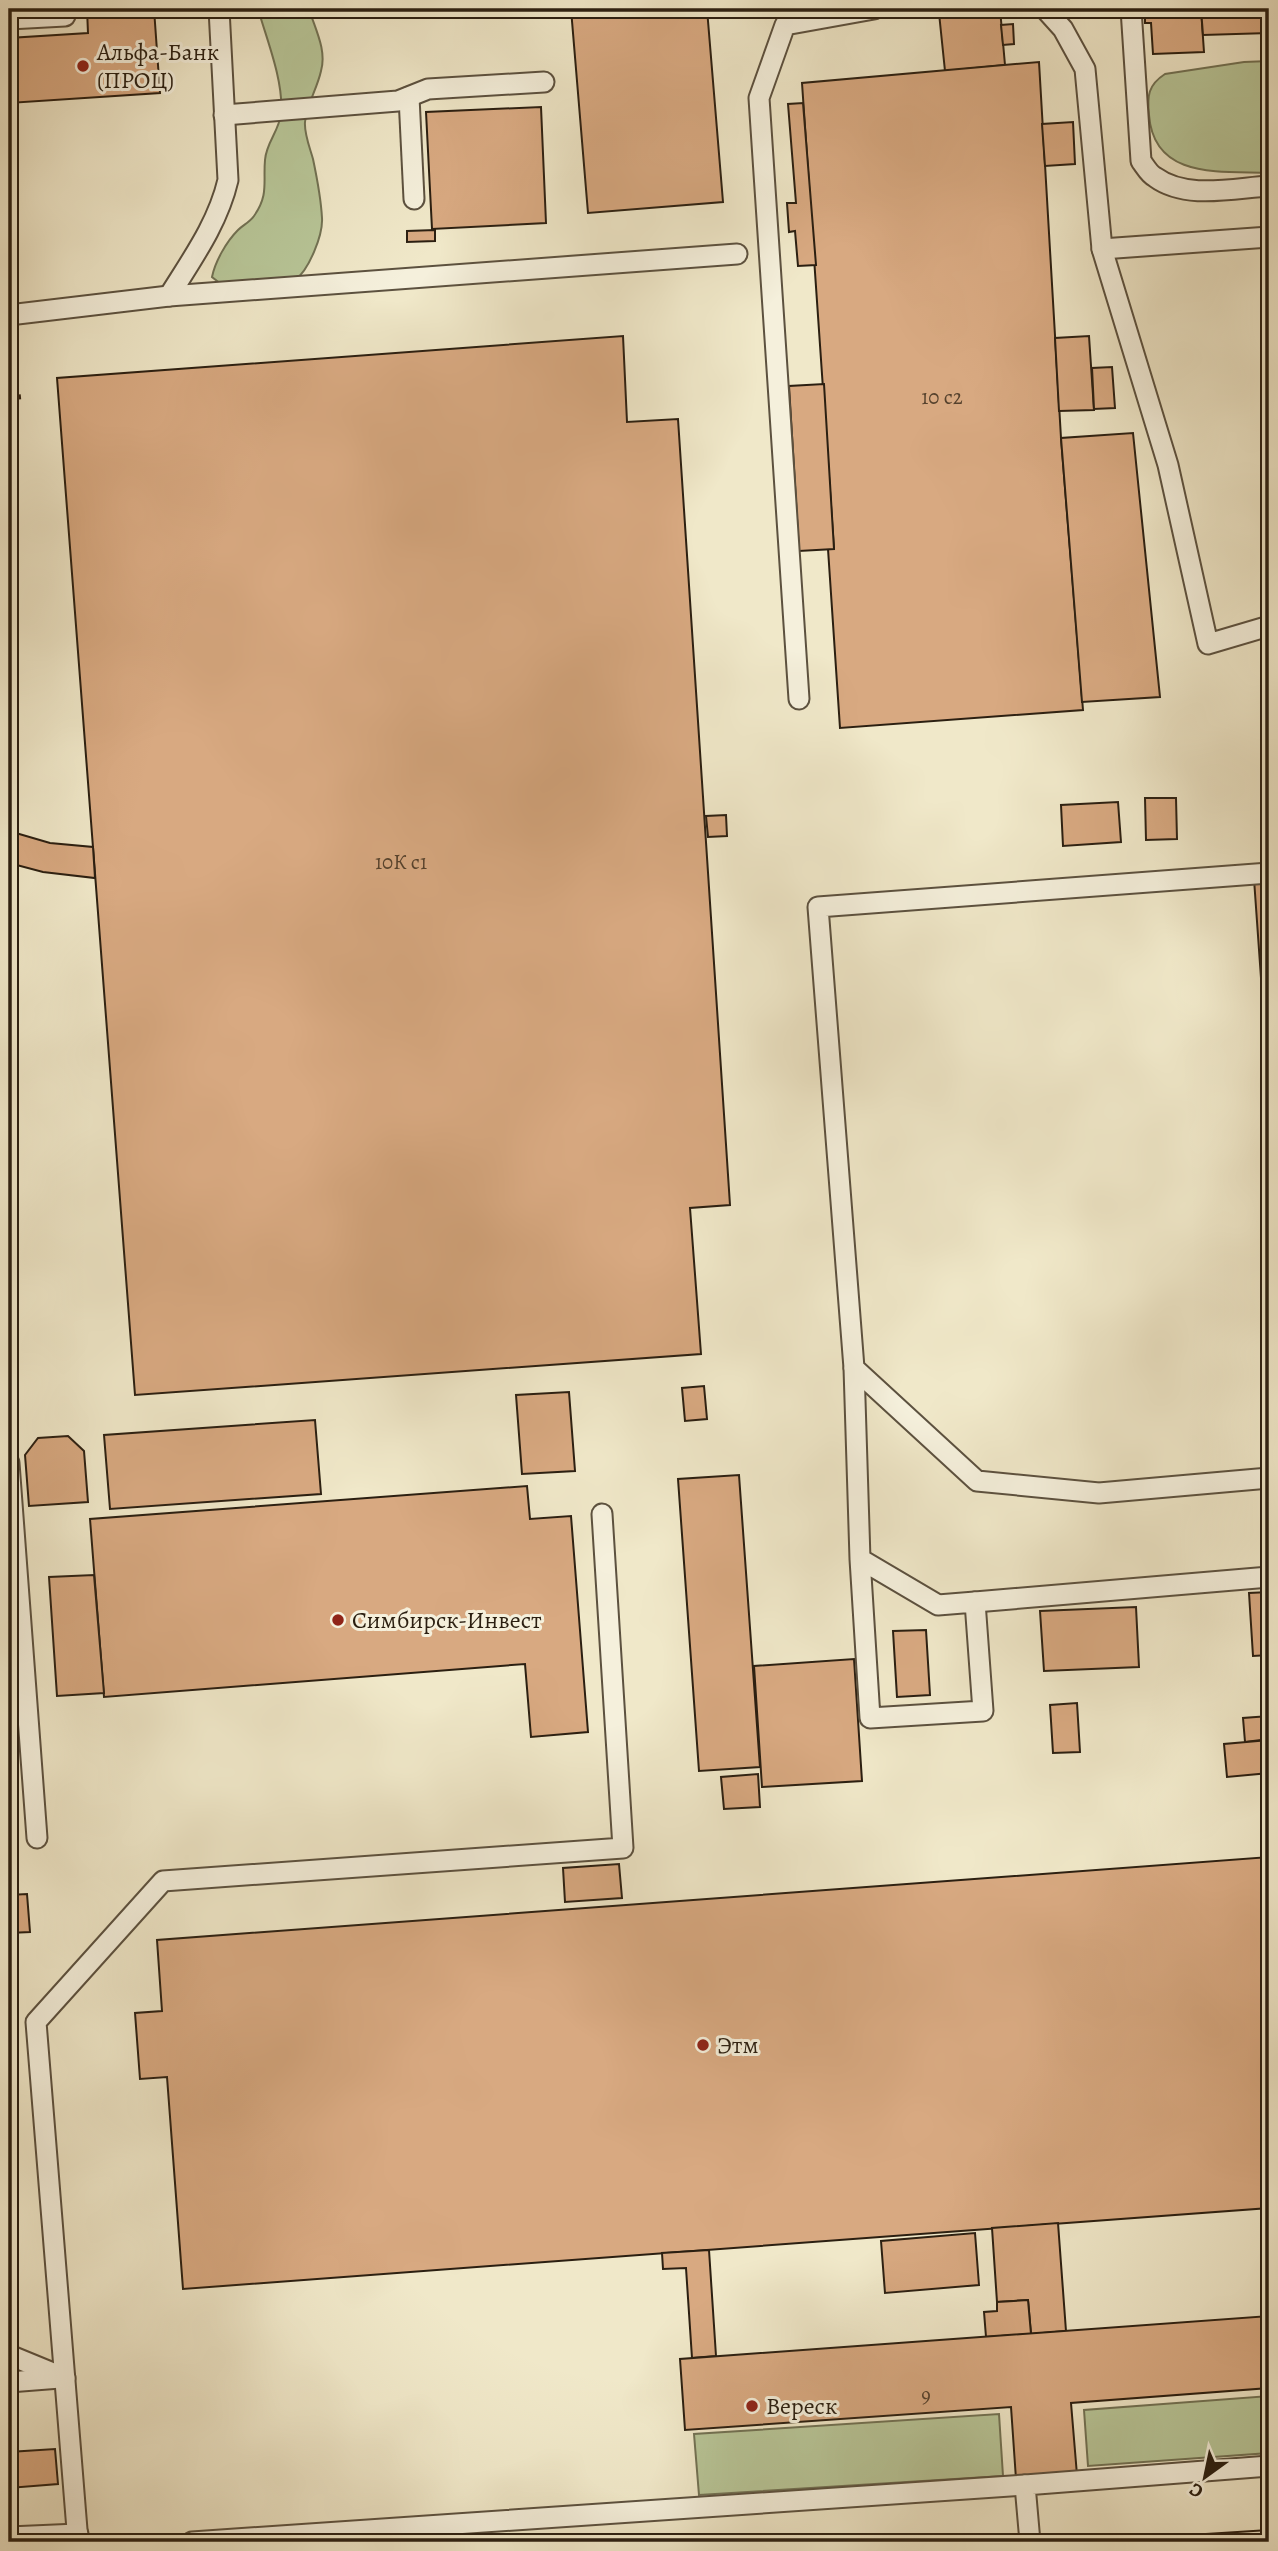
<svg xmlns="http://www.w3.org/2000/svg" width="1278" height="2551" font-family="Alegreya,serif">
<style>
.green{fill:#b8c698;stroke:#727254;stroke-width:2}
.building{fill:#d8a981;stroke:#2b1f11;stroke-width:2}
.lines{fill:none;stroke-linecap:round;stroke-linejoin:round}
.service-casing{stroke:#5c513f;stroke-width:23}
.service{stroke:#f5f0dc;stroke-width:19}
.tram{stroke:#2b1f11;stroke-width:2}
.rail{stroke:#2b1f11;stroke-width:5;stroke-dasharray:12 12;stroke-linecap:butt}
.poi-dot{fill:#8f2418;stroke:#f5f0dc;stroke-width:2.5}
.labels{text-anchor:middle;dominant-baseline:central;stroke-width:6;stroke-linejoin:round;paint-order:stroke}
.number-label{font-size:21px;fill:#56422d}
.poi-label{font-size:24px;fill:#2b1f11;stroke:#f5f0dc;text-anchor:start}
</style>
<rect width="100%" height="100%" fill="#f0e8c9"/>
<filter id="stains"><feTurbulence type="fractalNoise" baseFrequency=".00286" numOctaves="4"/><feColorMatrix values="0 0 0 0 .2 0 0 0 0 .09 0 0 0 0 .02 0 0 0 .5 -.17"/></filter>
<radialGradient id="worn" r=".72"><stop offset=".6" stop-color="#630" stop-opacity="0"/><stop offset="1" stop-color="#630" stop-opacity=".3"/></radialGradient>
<g class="green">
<path d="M 258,9 L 309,9 C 315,29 327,50 321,71 C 317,89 307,104 305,122 C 304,134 310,148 313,159 C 317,178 321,199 322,218 C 323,235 309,270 295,280 L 221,284 L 212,277 C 215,262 226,242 238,230 C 243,225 250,222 254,216 C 269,195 263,182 265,160 C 266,143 279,131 281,114 C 284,82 267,40 258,9 Z"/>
<path d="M 1269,61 L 1269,173 C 1221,171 1154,180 1149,115 C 1147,96 1148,85 1165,74 L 1244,62 Z"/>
<path d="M 1269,2396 L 1269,2453 L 1088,2466 L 1084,2410 Z"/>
<path d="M 999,2414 L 1003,2476 L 699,2495 L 694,2434 Z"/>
</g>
<g class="building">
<path d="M 87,9 L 154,9 L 160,93 L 9,103 L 9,38 L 88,33 Z"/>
<path d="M 571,9 L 707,9 L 723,202 L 588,213 Z"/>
<path d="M 981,9 L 1000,9 L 1005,65 L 945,71 L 939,13 Z"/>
<path d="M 1145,9 L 1201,9 L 1204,52 L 1153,54 L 1151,23 L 1145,23 Z"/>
<path d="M 1201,9 L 1269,9 L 1269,33 L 1203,35 Z"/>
<path d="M 1013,24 L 1014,44 L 1003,45 L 1001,25 Z"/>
<path d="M 1039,62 L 1061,438 L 1083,710 L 840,728 L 828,549 L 834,549 L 802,83 Z"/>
<path d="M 803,103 L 816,265 L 798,266 L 795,231 L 789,232 L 787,203 L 796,203 L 788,104 Z"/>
<path d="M 541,107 L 546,223 L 432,229 L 426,112 Z"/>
<path d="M 1073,122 L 1075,164 L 1045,166 L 1042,124 Z"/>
<path d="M 435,230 L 435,241 L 407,242 L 407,231 Z"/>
<path d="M 623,336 L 627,422 L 678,419 L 730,1205 L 690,1208 L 701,1354 L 135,1395 L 57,378 Z"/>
<path d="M 1089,336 L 1094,410 L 1059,411 L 1055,338 Z"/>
<path d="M 1112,367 L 1115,408 L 1094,409 L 1092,368 Z"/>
<path d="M 824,384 L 834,549 L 799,551 L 789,386 Z"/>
<path d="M 1133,433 L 1160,697 L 1082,702 L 1061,438 Z"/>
<path d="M 1145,798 L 1176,798 L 1177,839 L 1146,840 Z"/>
<path d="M 1118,802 L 1121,842 L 1063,846 L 1061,805 Z"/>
<path d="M 726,815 L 727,836 L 708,837 L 706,816 Z"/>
<path d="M 9,831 L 50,843 L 93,847 L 95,878 L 43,872 L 9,863 Z"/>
<path d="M 1269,878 L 1269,1091 L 1254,879 Z"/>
<path d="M 704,1386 L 707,1419 L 685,1421 L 682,1388 Z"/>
<path d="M 569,1392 L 575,1471 L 522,1474 L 516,1395 Z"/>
<path d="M 315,1420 L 321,1494 L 110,1509 L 104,1435 Z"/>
<path d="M 68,1436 L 84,1451 L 88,1502 L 29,1506 L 25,1455 L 38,1438 Z"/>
<path d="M 739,1475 L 760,1767 L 699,1771 L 678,1479 Z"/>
<path d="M 527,1486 L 530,1519 L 571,1516 L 588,1732 L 531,1737 L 525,1664 L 104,1697 L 90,1519 Z"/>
<path d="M 94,1575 L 104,1693 L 57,1696 L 49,1577 Z"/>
<path d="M 1269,1592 L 1269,1655 L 1253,1656 L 1249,1593 Z"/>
<path d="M 1136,1607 L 1139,1667 L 1044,1671 L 1040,1611 Z"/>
<path d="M 926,1630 L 930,1695 L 897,1697 L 893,1631 Z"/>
<path d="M 854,1659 L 862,1781 L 762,1787 L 754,1666 Z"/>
<path d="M 1077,1703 L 1080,1752 L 1053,1753 L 1050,1705 Z"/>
<path d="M 1269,1716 L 1269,1739 L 1245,1742 L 1243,1718 Z"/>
<path d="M 1269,1740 L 1269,1773 L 1227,1777 L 1224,1744 Z"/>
<path d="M 758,1774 L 760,1807 L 724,1809 L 721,1777 Z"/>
<path d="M 1269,1857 L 1269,2208 L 183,2289 L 167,2077 L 140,2079 L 135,2013 L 162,2011 L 157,1940 Z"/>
<path d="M 619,1864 L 622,1898 L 565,1902 L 563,1868 Z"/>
<path d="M 27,1894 L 30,1932 L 9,1933 L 9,1895 Z"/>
<path d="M 1058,2223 L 1066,2331 L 1031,2334 L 1028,2300 L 997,2302 L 992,2228 Z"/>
<path d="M 975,2233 L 979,2285 L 885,2293 L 881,2241 Z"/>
<path d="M 709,2250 L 716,2356 L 692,2358 L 686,2268 L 663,2269 L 662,2253 Z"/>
<path d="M 1028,2300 L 1031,2334 L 986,2337 L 984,2312 L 997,2311 L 997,2302 Z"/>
<path d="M 1269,2316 L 1269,2388 L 1071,2403 L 1077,2475 L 1016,2479 L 1011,2407 L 685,2430 L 680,2359 Z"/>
<path d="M 55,2449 L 58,2484 L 9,2488 L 9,2452 Z"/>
</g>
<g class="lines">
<g class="service-casing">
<g id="service">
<path d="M 1045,9 L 1063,29 L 1085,69 L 1102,249 L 1168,465 L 1208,644 L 1269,626"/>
<path d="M 1131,9 L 1141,161 C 1145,166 1149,174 1155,177 C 1186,200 1234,188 1269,186"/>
<path d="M 9,19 L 65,16 L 62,9"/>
<path d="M 409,97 L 414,199"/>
<path d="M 224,115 L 398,101 L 428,89 L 544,82"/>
<path d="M 1102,249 L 1269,237"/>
<path d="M 169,296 C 192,259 218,223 228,180 L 219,9"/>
<path d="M 9,315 L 169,296 L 737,254"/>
<path d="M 799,699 L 759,98 L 785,25 L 874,9"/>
<path d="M 1269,873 L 818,907 L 854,1368 L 977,1481 L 1099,1493 L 1269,1478"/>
<path d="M 854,1368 L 860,1559 L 870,1718 L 983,1711 L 975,1602 L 938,1605 L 860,1559"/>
<path d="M 9,1463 L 37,1838"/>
<path d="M 975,1602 L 1269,1577"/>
<path d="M 9,2355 L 65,2378"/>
<path d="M 9,2382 L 60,2378"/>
<path d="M 9,2537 L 78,2534"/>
<path d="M 78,2542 L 36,2022 L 163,1881 L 623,1848 L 602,1514"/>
<path d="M 192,2542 L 1025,2485"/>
<path d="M 1030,2542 L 1025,2485 L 1269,2466"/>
</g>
</g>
<use href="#service" class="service"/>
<path class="tram" d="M 1079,2542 L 1269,2530"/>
<path class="rail" d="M 9,398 L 30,396"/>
</g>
<g class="poi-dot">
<circle cx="83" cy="66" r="7"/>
<circle cx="338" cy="1620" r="7"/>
<circle cx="703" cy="2045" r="7"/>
<circle cx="752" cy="2406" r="7"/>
</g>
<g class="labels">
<g class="number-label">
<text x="942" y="397">10 с2</text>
<text x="401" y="862">10К с1</text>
<text x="926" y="2395">9</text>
</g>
<g class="poi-label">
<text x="97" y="52">Альфа-Банк<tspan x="97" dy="28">(ПРОЦ)</tspan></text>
<text x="352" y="1620">Симбирск-Инвест</text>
<text x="717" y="2045">Этм</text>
<text x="766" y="2406">Вереск</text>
</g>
</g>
<rect width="1278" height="2551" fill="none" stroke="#f0e8c9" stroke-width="35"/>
<rect x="10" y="10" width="1257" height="2530" fill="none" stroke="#2b1f11" stroke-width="3.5"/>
<rect x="18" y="18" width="1243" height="2516" fill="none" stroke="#2b1f11" stroke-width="2"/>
<g transform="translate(1205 2477) rotate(213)" stroke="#f5f0dc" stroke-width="5" paint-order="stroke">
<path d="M0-5L12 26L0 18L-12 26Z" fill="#2b1f11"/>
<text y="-10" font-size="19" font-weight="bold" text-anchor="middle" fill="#2b1f11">С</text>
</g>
<rect width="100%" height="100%" filter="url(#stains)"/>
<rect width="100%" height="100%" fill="url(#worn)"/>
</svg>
